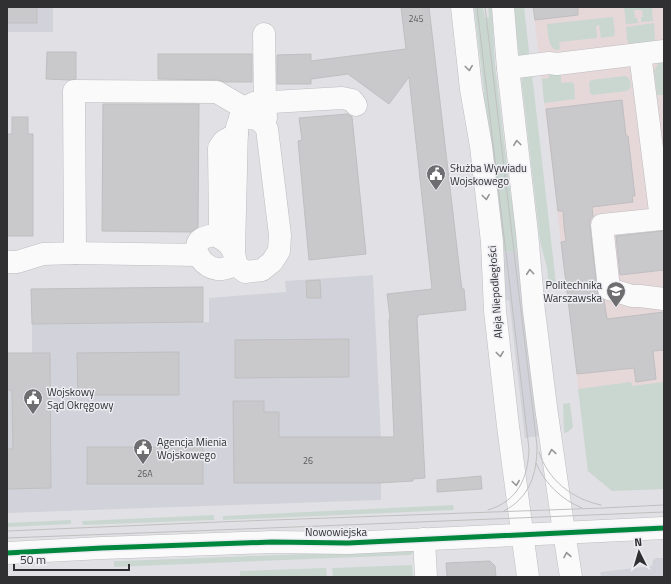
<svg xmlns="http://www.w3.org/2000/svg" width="671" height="584" font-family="'Titillium Web',sans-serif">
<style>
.built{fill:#d2d2da}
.education{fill:#e6d7d9}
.green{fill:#cad7d1}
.building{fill:#c9c8ca;stroke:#bfbec0}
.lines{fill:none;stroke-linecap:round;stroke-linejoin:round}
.minor-casing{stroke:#bdbdc0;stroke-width:23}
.major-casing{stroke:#bdbdc0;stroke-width:23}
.minor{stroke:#fafafb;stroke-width:22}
.major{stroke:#fafafb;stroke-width:22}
.tram{stroke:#c0c0c0;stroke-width:1}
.cycleway-casing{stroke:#ededf4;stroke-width:8}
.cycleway{stroke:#00873e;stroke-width:5}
.oneway{stroke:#959596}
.labels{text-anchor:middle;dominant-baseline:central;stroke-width:3;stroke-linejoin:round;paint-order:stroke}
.number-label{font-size:9px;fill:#58585a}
.poi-label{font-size:11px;fill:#303032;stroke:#ededf4;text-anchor:start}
.street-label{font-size:11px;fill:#303032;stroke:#ededf4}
</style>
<rect width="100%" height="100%" fill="#e1e1e5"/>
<g class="built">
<rect x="7" y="7" width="46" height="25"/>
<path d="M 518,251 L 539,436 L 525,438 L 509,300 L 503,301 L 503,252 Z"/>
<path d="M 373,275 L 381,437 L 381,500 L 7,513 L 7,353 L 32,353 L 32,324 L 209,322 L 209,298 L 286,292 L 285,281 Z"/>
<path d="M 656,558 L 664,558 L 664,577 L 601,577 L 600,572 L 652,566 L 653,560 Z"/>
</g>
<path class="education" d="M 533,7 L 664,7 L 664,489 L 612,491 L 588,471 Z"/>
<g class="green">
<path d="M 474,7 L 483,7 L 485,18 L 489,17 L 488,7 L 492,7 L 495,65 L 511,199 L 512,200 L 518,251 L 503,252 L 483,92 L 484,92 Z"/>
<path d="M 514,7 L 524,7 L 530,60 L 519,58 Z"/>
<path d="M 624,7 L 652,7 L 653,21 L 641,22 L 641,17 L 643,17 L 642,10 L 634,10 L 635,18 L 637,18 L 638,23 L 626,24 Z"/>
<path d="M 613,17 L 615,34 L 614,36 L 601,38 L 599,25 L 596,26 L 597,38 L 559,42 L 560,49 C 548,54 548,32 547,24 Z"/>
<path d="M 654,23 L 655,36 L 654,41 L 629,44 L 627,40 L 626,27 Z"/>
<path d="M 664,60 L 664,95 L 657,95 L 654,71 L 659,62 Z"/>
<path d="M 532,74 L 556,283 L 553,287 L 549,288 L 547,268 L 540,241 L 521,76 Z"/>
<path d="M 558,74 L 561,75 L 561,83 L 571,82 L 574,84 L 575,99 L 544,103 L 542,79 L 549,78 L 549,75 Z"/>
<path d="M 625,76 C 632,79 633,87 627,91 L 592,95 L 590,93 L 589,83 L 591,80 Z"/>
<path d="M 631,382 L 632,386 L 664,382 L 664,489 L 612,491 L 588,471 L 578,389 Z"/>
<path d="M 570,403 L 573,427 L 568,432 L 564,433 L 563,404 Z"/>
<path d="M 453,505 L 454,510 L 223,520 L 223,516 Z"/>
<path d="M 214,515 L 214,520 L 83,525 L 82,521 Z"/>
<path d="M 71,520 L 71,524 L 7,527 L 7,523 Z"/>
<path d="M 410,550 L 413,551 L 413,553 L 410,555 L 114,567 L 114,561 L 120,561 Z"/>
<path d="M 412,565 L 413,577 L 333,577 L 332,568 Z"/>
<path d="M 326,568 L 327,577 L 240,576 L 240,571 Z"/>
</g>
<g class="building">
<rect x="7" y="7" width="30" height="16"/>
<path d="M 401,7 L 429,7 L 461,282 L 462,289 L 464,289 L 466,310 L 418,315 L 418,317 L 417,318 L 425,478 L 413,479 L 413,481 L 379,483 L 234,483 L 233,401 L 264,401 L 264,412 L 279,412 L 279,437 L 394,437 L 389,320 L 390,318 L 387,294 L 432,289 L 409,77 L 389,104 L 348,74 L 311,79 L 311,84 L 277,84 L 277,55 L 311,54 L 311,61 L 406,49 Z"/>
<path d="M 533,7 L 578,7 L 578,15 L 535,20 Z"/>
<path d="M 47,52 L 76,52 L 76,79 L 70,80 L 46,79 Z"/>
<path d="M 158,54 L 252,54 L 252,82 L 225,82 L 217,80 L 158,79 Z"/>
<path d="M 622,100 L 626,136 L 628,136 L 635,196 L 632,196 L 633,202 L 592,207 L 593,216 L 590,220 L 590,226 L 597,290 L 599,297 L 604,300 L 607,319 L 664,312 L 664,350 L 653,351 L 656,379 L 636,382 L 634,368 L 577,374 L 561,242 L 566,241 L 564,226 L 563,211 L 558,211 L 546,109 Z"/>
<path d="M 103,104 L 199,104 L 198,227 L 191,232 L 102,231 Z"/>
<path d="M 347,114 L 352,117 L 366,254 L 309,260 L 298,141 L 302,140 L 299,118 Z"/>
<path d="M 12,117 L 28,117 L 28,134 L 33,134 L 33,236 L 7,236 L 7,134 L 12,134 Z"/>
<path d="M 662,231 L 664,231 L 664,270 L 620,275 L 616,236 Z"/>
<path d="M 320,280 L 321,298 L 307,298 L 306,281 Z"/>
<path d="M 203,287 L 203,322 L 32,324 L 31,289 Z"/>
<path d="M 349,339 L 349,377 L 235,378 L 235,340 Z"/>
<path d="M 179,352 L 179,395 L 78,395 L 77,353 Z"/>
<path d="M 7,353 L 50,353 L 51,488 L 7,489 L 7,449 L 13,449 L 12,390 L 7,390 Z"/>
<rect x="87" y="447" width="116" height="37"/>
<path d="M 481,476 L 482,489 L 437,492 L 437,480 Z"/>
<path d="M 490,561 L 495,566 L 496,577 L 447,577 L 446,563 Z"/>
</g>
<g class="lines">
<g class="minor-casing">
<g id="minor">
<path d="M 264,34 L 265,103 L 266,118"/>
<path d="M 640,54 L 661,219 L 602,225 L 609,289 L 632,296 L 640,296 L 664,299"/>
<path d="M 508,68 L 549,63 L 557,64 L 664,51"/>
<path d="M 244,108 L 254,103 L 342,98 L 352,100 L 356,105"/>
<path d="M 220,225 L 219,148 L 224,141 L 237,134"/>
<path d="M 214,235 C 229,241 235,249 236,265 C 230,267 224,270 217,269 C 206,268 191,253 199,241 C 203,237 209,236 214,235 Z"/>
<path d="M 75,253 L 198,255"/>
<path d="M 7,262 L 17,262 L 43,254 L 75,253 L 74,91 L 217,92 L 244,108 L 237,127 L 234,250"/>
<path d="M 236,265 L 245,272 L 262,270 L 272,262 L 279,251 L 280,235 L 267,129 C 259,117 254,118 240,118"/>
<path d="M 424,539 L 426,577"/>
<path d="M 7,553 L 102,548 L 272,542 L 348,543 L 664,528"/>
</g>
</g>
<g class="major-casing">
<g id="major">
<path d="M 462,7 L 471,89 L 481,146 L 492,242 L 495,311 L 508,426 L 528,577"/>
<path d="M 503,7 L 508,68 L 527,233 L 534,311 L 546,407 L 564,532 L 571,577"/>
</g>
</g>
<use href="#minor" class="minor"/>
<use href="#major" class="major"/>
<g class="tram">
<path d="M 477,7 L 529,449 C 528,478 518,501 488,510"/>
<path d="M 485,7 L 537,446 C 537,474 530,497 504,511"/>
<path d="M 539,452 C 548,480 572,499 601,505"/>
<path d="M 536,463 C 545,484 562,500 582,508"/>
<path d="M 7,531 L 218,522 L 603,508 L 664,505"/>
<path d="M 7,538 C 226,530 445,521 664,512"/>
</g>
<g class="cycleway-casing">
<path id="cycleway" d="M 7,553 L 102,548 L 272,542 L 348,543 L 664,528"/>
</g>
<use href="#cycleway" class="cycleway"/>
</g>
<defs><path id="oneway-chevron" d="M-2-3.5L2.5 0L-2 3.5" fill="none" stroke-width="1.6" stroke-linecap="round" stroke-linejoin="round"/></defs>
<g class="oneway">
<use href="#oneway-chevron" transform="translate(469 68) rotate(83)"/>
<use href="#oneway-chevron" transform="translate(517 143) rotate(-97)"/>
<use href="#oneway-chevron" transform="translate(486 197) rotate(83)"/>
<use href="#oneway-chevron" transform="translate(530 272) rotate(-95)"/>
<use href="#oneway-chevron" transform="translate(500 354) rotate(83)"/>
<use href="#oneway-chevron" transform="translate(552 452) rotate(-99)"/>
<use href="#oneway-chevron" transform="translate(516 483) rotate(82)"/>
<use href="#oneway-chevron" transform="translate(567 555) rotate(-100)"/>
</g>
<defs>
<g id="civic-pin" transform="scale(1)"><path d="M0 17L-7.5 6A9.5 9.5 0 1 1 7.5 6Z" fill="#6e6e71" stroke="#ededf4"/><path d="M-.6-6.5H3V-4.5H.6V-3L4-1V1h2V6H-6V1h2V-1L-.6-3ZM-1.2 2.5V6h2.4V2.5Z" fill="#fff"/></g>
<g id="university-pin" transform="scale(1)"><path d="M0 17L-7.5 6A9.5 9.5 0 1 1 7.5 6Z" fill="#6e6e71" stroke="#ededf4"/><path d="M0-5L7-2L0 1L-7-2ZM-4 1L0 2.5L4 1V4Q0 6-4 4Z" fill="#fff"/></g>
</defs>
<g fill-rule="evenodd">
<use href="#civic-pin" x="436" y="174"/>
<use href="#university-pin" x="616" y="291"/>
<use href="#civic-pin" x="33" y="398"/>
<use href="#civic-pin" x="143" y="448"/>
</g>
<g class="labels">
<g class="number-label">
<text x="416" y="18">245</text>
<text x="308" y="460">26</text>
<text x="145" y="473">26A</text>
</g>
<g class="poi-label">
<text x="450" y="168">Służba Wywiadu<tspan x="450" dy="13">Wojskowego</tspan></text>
<text x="602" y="285" text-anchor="end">Politechnika<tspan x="602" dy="13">Warszawska</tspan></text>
<text x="47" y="392">Wojskowy<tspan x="47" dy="13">Sąd Okręgowy</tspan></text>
<text x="157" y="442">Agencja Mienia<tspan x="157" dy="13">Wojskowego</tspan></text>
</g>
<g class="street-label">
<text transform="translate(495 292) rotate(-94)">Aleja Niepodległości</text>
<text x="336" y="532">Nowowiejska</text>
</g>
</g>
<rect width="671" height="584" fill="none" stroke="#303032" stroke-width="16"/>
<g transform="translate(639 552) rotate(355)" stroke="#ededf4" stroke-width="3" paint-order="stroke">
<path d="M0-3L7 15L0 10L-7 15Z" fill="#303032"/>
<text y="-6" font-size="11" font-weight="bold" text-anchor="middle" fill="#303032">N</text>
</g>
<path d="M14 564v6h115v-6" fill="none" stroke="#303032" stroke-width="2"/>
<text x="20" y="564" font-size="12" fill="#303032" stroke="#ededf4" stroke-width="3" paint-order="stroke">50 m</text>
</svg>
